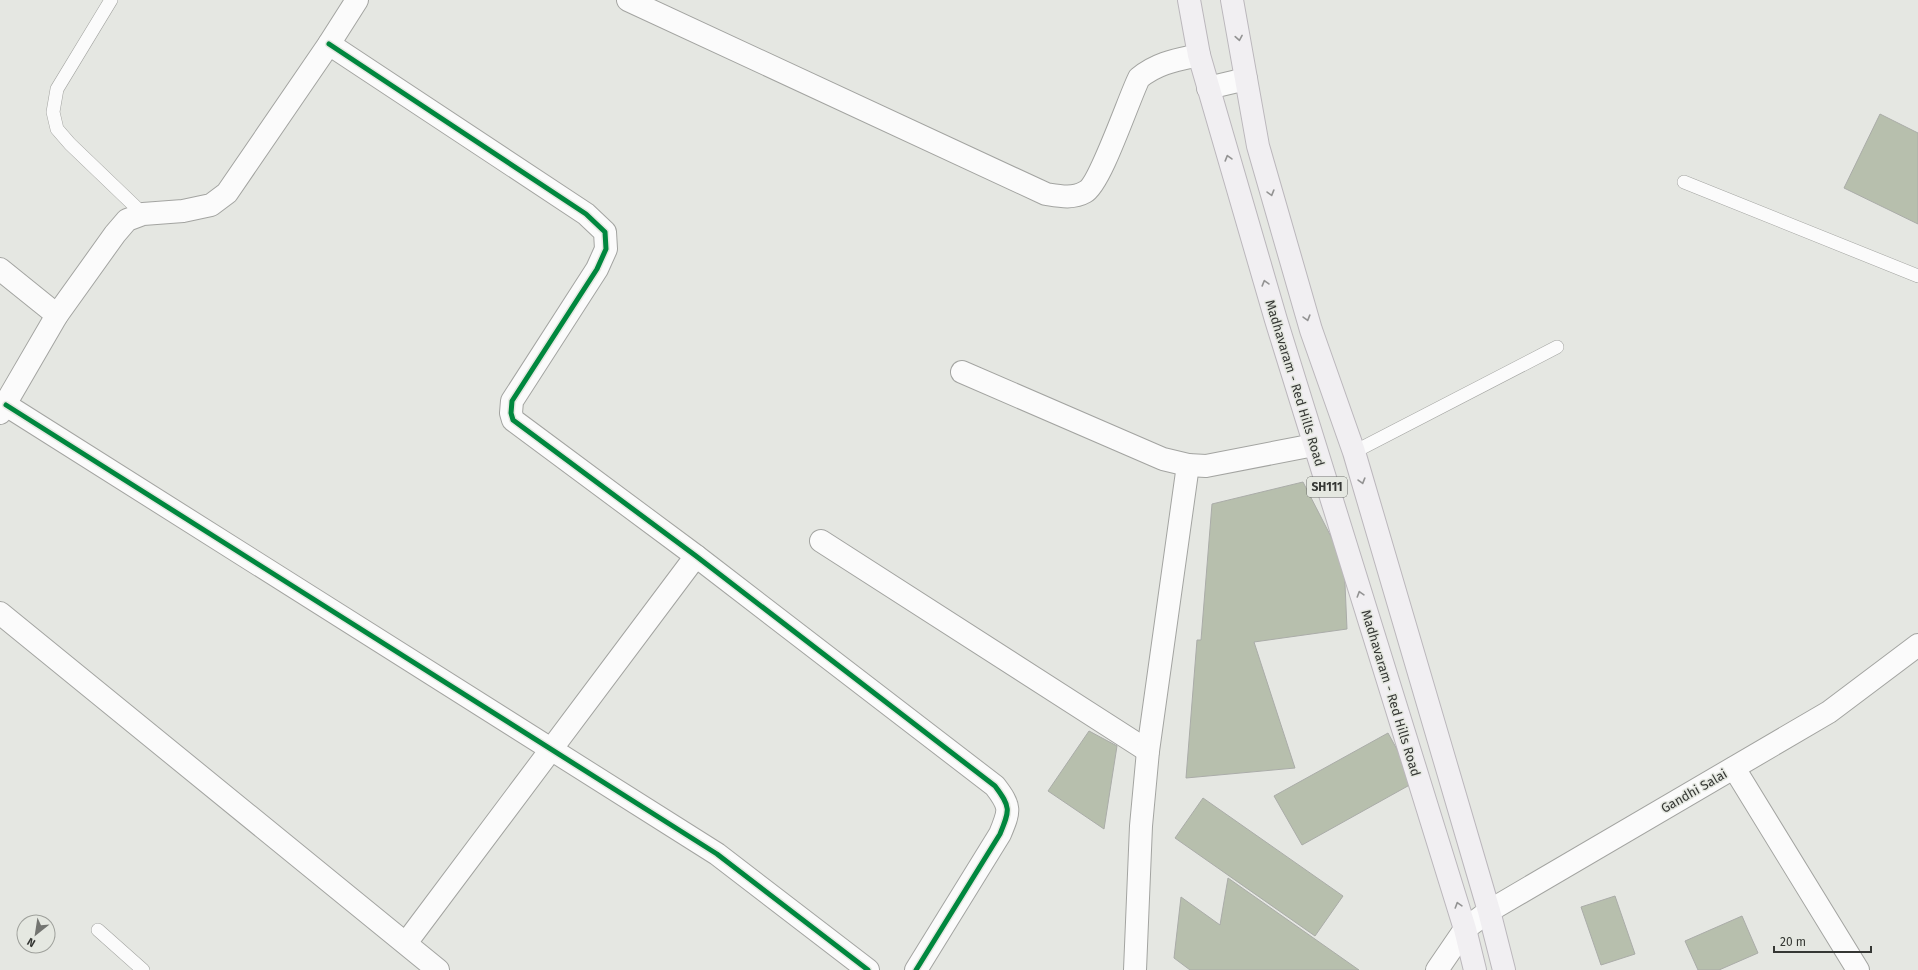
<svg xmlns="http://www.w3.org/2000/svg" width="1918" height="970" font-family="'Fira Sans',sans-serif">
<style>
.building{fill:#b7bfad;stroke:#aaaca8}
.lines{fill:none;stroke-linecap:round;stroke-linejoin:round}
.service-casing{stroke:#a3a4a1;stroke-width:14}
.minor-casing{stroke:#a3a4a1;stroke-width:24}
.tertiary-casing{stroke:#a3a4a1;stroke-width:24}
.primary-casing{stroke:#bbb7bc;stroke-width:24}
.service{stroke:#fbfbfb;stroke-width:13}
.minor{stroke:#fbfbfb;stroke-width:22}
.tertiary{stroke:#fbfbfb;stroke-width:22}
.primary{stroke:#f1eff2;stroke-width:22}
.cycleway-casing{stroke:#e5e8e1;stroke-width:8}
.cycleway{stroke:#00873e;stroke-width:5}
.oneway{stroke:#939393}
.labels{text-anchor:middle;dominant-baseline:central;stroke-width:3;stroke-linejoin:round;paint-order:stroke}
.shield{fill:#e5e8e1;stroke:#6a6c68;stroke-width:1}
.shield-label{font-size:12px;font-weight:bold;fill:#353734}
.street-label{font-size:13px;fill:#353734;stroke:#e5e8e1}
</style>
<rect width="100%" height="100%" fill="#e5e7e2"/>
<g class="building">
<path d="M 1880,114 L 1918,133 L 1918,224 L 1844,188 Z"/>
<path d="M 1303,482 L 1344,562 L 1347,629 L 1254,642 L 1295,768 L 1186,778 L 1197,640 L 1201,640 L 1212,504 Z"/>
<path d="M 1089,731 L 1117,746 L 1104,829 L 1048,791 Z"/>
<path d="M 1388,733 L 1415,782 L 1302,845 L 1274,796 Z"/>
<path d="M 1203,798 L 1343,896 L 1315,936 L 1175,838 Z"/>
<path d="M 1228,878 L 1359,970 L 1190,970 L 1174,958 L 1181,897 L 1220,925 Z"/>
<path d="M 1615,896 L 1635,954 L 1601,965 L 1581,907 Z"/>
<path d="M 1742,916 L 1758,953 L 1719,970 L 1698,970 L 1685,941 Z"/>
</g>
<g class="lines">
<g class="service-casing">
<g id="service">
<path d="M 111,0 L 57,89 L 53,112 L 57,129 L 70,144 L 143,214"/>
<path d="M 1684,182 L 1918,276"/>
<path d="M 1354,452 L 1557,347"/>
<path d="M 98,930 L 143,970"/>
</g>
</g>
<g class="minor-casing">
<g id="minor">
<path d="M 628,0 L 1046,194 C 1059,196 1073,199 1085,192 C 1100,185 1129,98 1139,78 C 1157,63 1176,60 1199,55"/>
<path d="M 329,44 L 586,214 L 605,232 L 606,249 L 597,269 L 512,401 L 511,413 L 513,420 L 696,556 L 995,786 C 1011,807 1010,810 1000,834 L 916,970"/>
<path d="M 1208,88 L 1246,79"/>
<path d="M 0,269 L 57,315"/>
<path d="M 962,372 L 1163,459 L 1188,465 L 1206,466 L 1314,445"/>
<path d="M 6,405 L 717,854 L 868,970"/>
<path d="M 0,413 L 57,315 L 115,234 L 127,220 L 143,214 L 183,211 L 211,205 L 227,193 L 329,44 L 357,0"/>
<path d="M 821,541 L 1148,751"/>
<path d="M 0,613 L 438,970"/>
<path d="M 1734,768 L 1858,970"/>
<path d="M 406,943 L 696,556"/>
<path d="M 1135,970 L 1141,826 L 1148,751 L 1188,465"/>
<path d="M 1437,970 L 1465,929"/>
</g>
</g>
<g class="tertiary-casing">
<path id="tertiary" d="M 1465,929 L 1489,911 L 1829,712 L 1918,645"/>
</g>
<g class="primary-casing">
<g id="primary">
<path d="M 1189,0 L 1199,55 L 1276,320 L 1465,929 L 1475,970"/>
<path d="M 1232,0 L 1258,146 L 1311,330 L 1354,452 L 1489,911 L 1504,970"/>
</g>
</g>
<use href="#service" class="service"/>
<use href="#minor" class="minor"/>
<use href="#tertiary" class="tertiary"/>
<use href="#primary" class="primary"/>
<g class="cycleway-casing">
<g id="cycleway">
<path d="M 329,44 L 586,214 L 605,232 L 606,249 L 597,269 L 512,401 L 511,413 L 513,420 L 696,556 L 995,786 C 1011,807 1010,810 1000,834 L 916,970"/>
<path d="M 6,405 L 717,854 L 868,970"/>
</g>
</g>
<use href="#cycleway" class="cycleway"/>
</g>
<defs><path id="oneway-chevron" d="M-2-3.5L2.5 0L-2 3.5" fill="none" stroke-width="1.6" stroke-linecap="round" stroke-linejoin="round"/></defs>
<g class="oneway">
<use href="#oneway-chevron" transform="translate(1239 38) rotate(80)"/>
<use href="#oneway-chevron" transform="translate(1228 158) rotate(-106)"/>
<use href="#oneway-chevron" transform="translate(1271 193) rotate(74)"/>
<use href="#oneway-chevron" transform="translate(1265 283) rotate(-106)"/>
<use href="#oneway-chevron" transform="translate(1307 318) rotate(74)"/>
<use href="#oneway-chevron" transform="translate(1362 481) rotate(74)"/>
<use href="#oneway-chevron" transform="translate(1360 594) rotate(-107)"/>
<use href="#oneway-chevron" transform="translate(1458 905) rotate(-107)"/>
</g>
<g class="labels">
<rect class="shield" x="1307" y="477" width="40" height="20" rx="3"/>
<g class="shield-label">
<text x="1327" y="487">SH111</text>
</g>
<g class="street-label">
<text transform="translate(1295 383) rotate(73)">Madhavaram - Red Hills Road</text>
<text transform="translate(1391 693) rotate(73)">Madhavaram - Red Hills Road</text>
<text transform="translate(1694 791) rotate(-30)">Gandhi Salai</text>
</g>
</g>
<g transform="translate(36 934) rotate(210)"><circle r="19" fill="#e5e8e1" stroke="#9fa19c"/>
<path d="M0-3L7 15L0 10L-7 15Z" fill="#737571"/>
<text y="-6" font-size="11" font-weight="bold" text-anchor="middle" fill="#353734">N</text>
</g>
<path d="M1774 946v6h97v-6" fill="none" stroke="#353734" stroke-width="2"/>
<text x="1780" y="946" font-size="12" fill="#353734" stroke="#e5e8e1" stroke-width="3" paint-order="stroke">20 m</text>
</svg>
